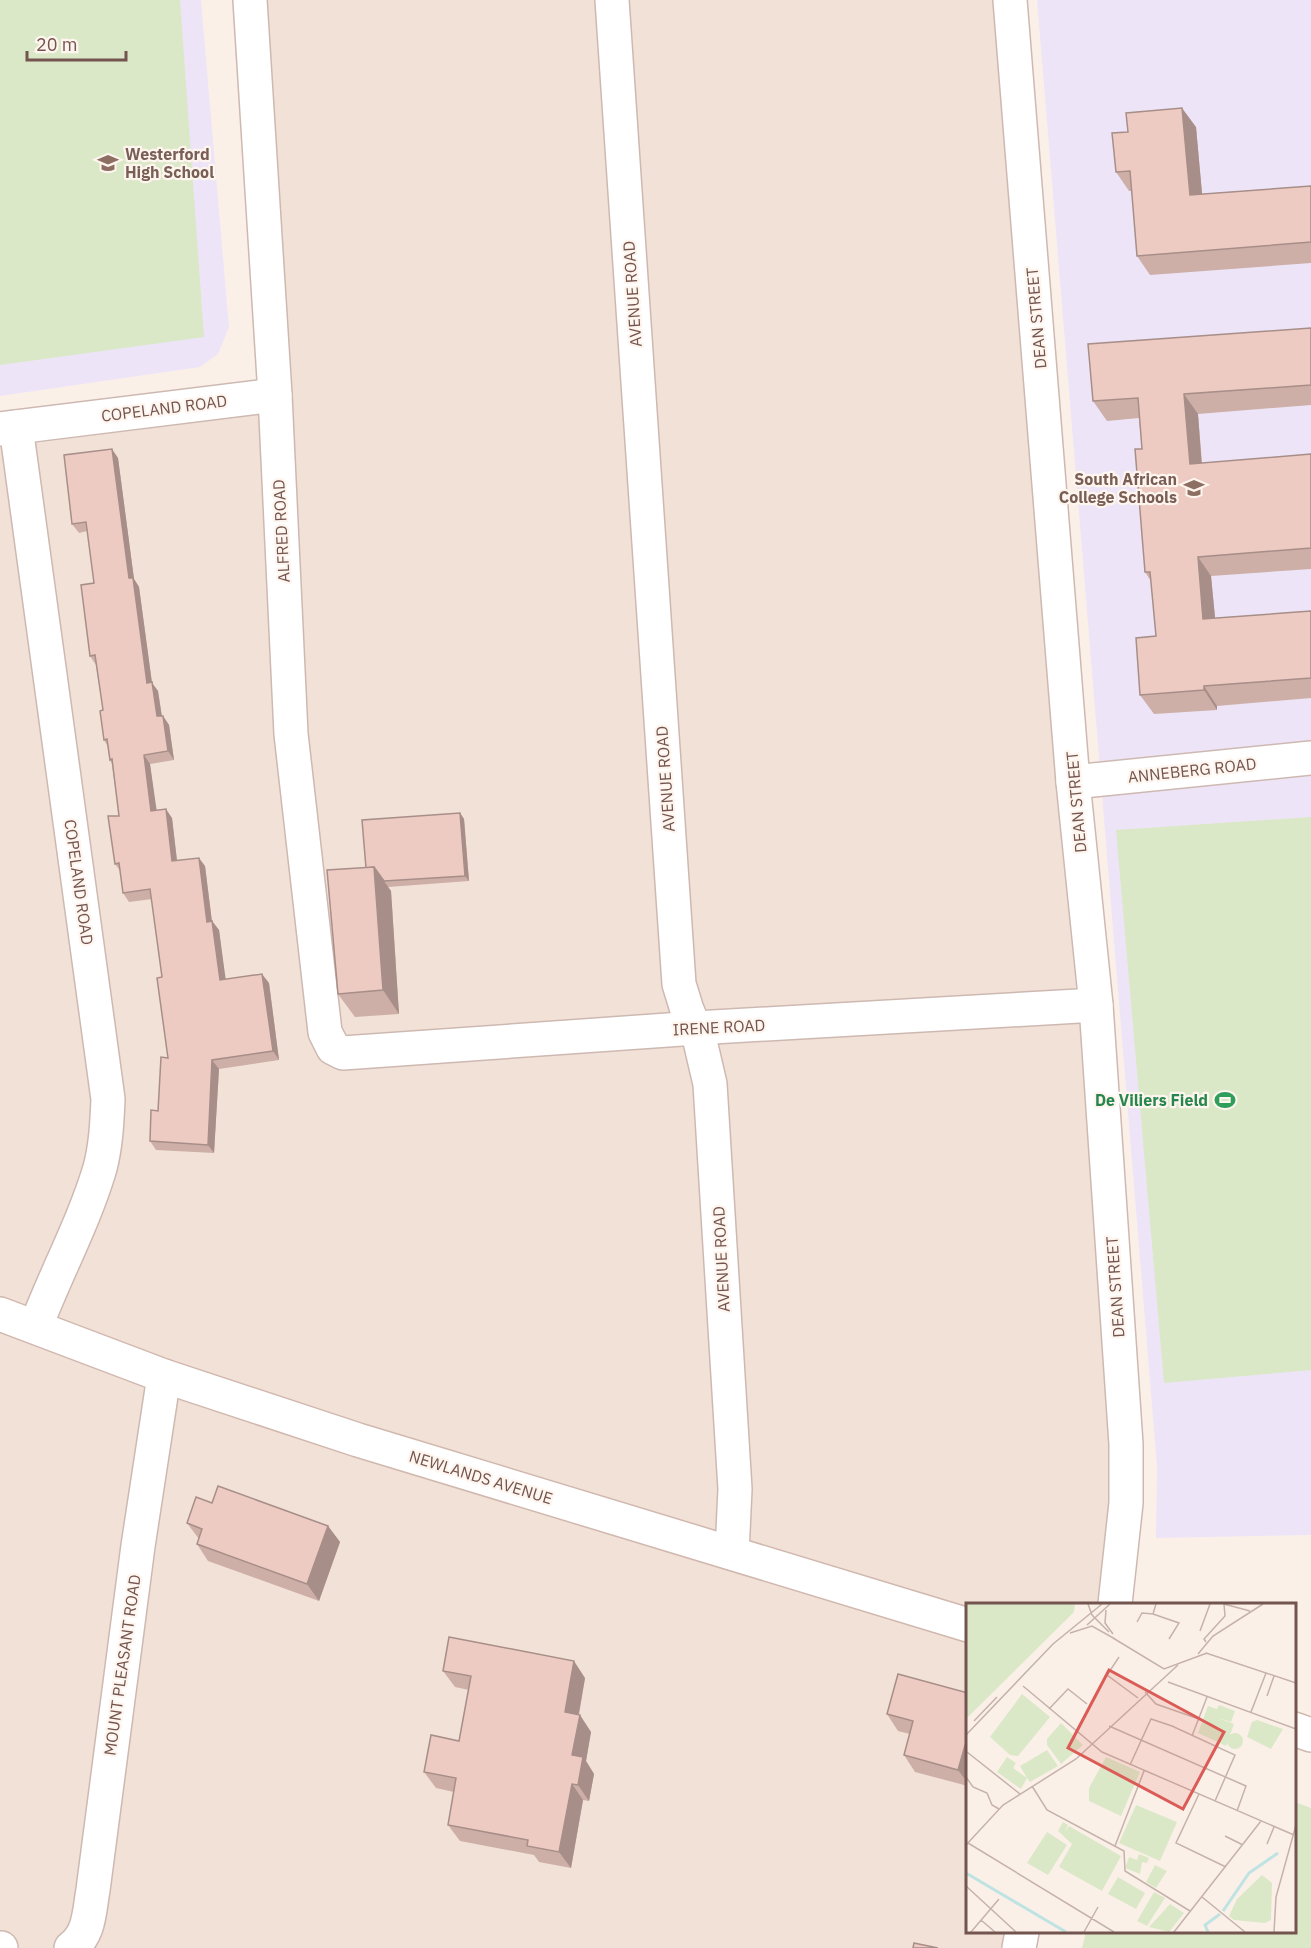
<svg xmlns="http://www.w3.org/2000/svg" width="1311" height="1948" font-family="'IBM Plex Sans',sans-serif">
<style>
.residential{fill:#f2e1d7}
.education{fill:#ede5f7}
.pitch{fill:#dae8c7}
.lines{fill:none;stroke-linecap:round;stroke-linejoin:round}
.minor-casing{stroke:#ceb9b2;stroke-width:36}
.secondary-casing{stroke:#d1b8af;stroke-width:36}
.minor{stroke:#fff;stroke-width:33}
.secondary{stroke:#fff;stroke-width:33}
.wall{fill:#cdafa7}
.shaded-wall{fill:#a78e88}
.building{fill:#eecbc2;stroke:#a78e88;stroke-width:1.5}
.labels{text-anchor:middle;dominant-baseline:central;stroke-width:4.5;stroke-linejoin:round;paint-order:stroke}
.education-label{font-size:16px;font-weight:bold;fill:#785e54;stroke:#fef5ee;text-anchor:start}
.street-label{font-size:16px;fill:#73544e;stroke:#fef5ee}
.leisure-label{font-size:16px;font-weight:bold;fill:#27864d;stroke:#fef5ee;text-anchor:end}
.inset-river{fill:none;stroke:#bee3e2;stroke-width:3}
.inset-road{fill:none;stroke:#c5b2aa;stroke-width:1.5}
.view{fill:#db5c57;fill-opacity:0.15;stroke:#db5c57;stroke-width:3}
.inset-edge{fill:none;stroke:#73544e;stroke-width:3}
</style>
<rect width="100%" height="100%" fill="#fbf0e8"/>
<path class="residential" d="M 250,0 L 1010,0 L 1096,1005 L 1115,1604 L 968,1604 L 968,1932 L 1022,1932 L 1019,1948 L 0,1948 L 0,429 L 275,394 Z"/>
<g class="education">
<path d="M 0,0 L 201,0 L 229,327 L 218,354 L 200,367 L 0,396 Z"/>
<path d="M 1037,0 L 1311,0 L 1311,1535 L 1156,1538 L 1157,1467 Z"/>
</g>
<g class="pitch">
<path d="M 0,0 L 180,0 L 204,337 L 0,365 Z"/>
<path d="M 1311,817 L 1311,1370 L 1164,1383 L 1116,830 Z"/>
<path d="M 1295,1802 L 1311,1808 L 1311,1948 L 1082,1948 L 1086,1932 L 1294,1932 Z"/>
</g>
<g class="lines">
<g class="minor-casing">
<g id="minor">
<path d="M 250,0 L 275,395 L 291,734 L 325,1032 L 333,1048 L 343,1053 L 696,1028 L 1096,1005"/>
<path d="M 612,0 L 679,984 L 687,1010 L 700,1041 L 710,1084 L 735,1489 L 732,1553"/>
<path d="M 1010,0 L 1073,782 L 1096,1005 L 1126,1444 L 1126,1503 L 1115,1604"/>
<path d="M 16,427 L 108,1099 C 107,1122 106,1145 100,1168 C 84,1222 56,1273 36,1326"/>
<path d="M 0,429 L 275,395"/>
<path d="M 1073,782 L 1311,758"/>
<path d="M 0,1948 L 1,1948"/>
<path d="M 71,1948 C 90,1934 89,1912 93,1890 L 138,1546 L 164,1376"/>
<path d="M 1019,1948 L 1022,1932"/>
</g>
</g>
<g class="secondary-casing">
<g id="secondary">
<path d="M 0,1314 L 164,1376 L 358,1440 L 968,1625"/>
<path d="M 1294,1729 L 1311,1735"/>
</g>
</g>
<use href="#minor" class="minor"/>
<use href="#secondary" class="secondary"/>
</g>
<g class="wall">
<path d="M 1196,127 L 1202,194 L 1311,186 L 1311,263 L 1150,275 L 1137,256 L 1132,191 L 1129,191 L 1116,172 L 1128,132 Z"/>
<path d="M 1311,328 L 1311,405 L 1198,414 L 1202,463 L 1311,454 L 1311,569 L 1211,576 L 1215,618 L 1311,611 L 1311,698 L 1217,706 L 1217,710 L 1154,714 L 1140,695 L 1156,636 L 1151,581 L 1145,572 L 1142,449 L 1139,418 L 1107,421 L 1093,401 Z"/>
<path d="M 118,458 L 134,579 L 139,587 L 152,683 L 158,691 L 162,716 L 163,716 L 169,725 L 174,760 L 150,764 L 156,810 L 172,818 L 177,860 L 205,866 L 212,921 L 219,930 L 225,979 L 269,983 L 279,1060 L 219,1069 L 214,1153 L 156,1150 L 150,1141 L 158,1111 L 168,1058 L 162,977 L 152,899 L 129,902 L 123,893 L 121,872 L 115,864 L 119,816 L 112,764 L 110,760 L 107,745 L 104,740 L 103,710 L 96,665 L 90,656 L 94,583 L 87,531 L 79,533 L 72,524 Z"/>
<path d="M 460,813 L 464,819 L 469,881 L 388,887 L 391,891 L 399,1014 L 355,1017 L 338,994 L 366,868 Z"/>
<path d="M 212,1503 L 328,1526 L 340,1542 L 319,1601 L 208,1561 L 197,1544 L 199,1539 L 187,1523 Z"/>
<path d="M 443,1671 L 585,1678 L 579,1715 L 591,1732 L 586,1761 L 594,1774 L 589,1801 L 583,1800 L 571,1868 L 539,1862 L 534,1855 L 460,1841 L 448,1825 L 454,1792 L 436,1788 L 424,1772 L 459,1741 L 469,1690 L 455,1687 Z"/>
<path d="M 968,1693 L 968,1786 L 915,1772 L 904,1755 L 910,1734 L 898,1731 L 887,1714 Z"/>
</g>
<g class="shaded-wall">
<path d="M 1182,108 L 1196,127 L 1204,215 L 1190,195 Z"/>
<path d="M 1184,394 L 1198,414 L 1203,483 L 1190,464 Z"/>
<path d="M 112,449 L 118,458 L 134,579 L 139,587 L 152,683 L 158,691 L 163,725 L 157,716 L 147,683 L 129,578 Z"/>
<path d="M 1198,557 L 1211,576 L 1217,638 L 1203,619 Z"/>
<path d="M 1204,686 L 1217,706 L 1217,710 L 1204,690 Z"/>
<path d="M 163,716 L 169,725 L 174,760 L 168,751 Z"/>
<path d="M 144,755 L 150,764 L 158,820 L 151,811 Z"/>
<path d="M 166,809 L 172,818 L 178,870 L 172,861 Z"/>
<path d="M 460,813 L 464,819 L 469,881 L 465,876 Z"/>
<path d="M 199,858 L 205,866 L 213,931 L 207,922 Z"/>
<path d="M 374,867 L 391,891 L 399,1014 L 383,990 Z"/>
<path d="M 212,921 L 219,930 L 227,989 L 220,980 Z"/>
<path d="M 262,974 L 269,983 L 279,1060 L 273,1051 Z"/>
<path d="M 212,1060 L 219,1069 L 214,1153 L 208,1145 Z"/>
<path d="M 328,1526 L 340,1542 L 319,1601 L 307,1584 Z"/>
<path d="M 574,1661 L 585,1678 L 576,1729 L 565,1712 Z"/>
<path d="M 580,1715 L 591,1732 L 586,1761 L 594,1774 L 589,1801 L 578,1785 L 572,1755 Z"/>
<path d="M 968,1735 L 968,1783 L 958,1770 Z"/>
<path d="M 572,1784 L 583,1800 L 571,1868 L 559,1852 Z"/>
</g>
<g class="building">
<path d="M 1182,108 L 1190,195 L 1311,186 L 1311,242 L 1137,256 L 1130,171 L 1116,172 L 1112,133 L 1128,132 L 1126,113 Z"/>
<path d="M 1311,328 L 1311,385 L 1184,394 L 1190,464 L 1311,454 L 1311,548 L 1198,557 L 1203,619 L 1311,611 L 1311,678 L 1204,686 L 1204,690 L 1140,695 L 1136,638 L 1156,636 L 1150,572 L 1145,572 L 1135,449 L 1142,449 L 1138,398 L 1093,401 L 1088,344 Z"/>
<path d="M 112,449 L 129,578 L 133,578 L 147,683 L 152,682 L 157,716 L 163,716 L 168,751 L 144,755 L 151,811 L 166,809 L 172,861 L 199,858 L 207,922 L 212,921 L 220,980 L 262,974 L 273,1051 L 212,1060 L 208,1145 L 150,1141 L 151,1110 L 158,1111 L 161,1057 L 168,1058 L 157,978 L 162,977 L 150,889 L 123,893 L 119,863 L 115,864 L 108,816 L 119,816 L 112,759 L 110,760 L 107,739 L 104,740 L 100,711 L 103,710 L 95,655 L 90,656 L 81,585 L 94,583 L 86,522 L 72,524 L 64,455 Z"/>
<path d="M 460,813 L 465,876 L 384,881 L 374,867 L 366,868 L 362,820 Z"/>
<path d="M 374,867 L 383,990 L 338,994 L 327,870 Z"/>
<path d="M 218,1486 L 328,1526 L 307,1584 L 197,1544 L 202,1529 L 187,1523 L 196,1497 L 212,1503 Z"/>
<path d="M 449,1637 L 574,1661 L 565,1712 L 580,1715 L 572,1755 L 583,1757 L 578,1785 L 572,1784 L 559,1852 L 527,1846 L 528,1840 L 448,1825 L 456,1778 L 424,1772 L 431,1735 L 459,1741 L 471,1676 L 443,1671 Z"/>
<path d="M 898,1674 L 968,1693 L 968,1735 L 958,1770 L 904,1755 L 913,1721 L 887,1714 Z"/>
<path d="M 914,1943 L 938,1948 L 913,1948 Z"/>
</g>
<defs>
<g id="school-bare" transform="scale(1.62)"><path d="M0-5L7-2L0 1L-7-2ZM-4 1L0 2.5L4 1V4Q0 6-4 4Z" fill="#8d6e63" stroke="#fef5ee" stroke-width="2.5" paint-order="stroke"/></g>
<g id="stadium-bare" transform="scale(1.62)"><path d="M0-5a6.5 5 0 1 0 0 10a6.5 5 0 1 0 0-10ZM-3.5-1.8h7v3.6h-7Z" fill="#2e9e5b" stroke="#fef5ee" stroke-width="2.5" paint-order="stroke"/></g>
</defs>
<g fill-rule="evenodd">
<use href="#school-bare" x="108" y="163"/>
<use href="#school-bare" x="1194" y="488"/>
<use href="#stadium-bare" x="1225" y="1100"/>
</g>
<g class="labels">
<g class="education-label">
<text x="125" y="154">Westerford<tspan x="125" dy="18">High School</tspan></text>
<text x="1177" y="479" text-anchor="end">South African<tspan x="1177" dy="18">College Schools</tspan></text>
</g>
<g class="street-label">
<text transform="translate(632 294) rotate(-94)">AVENUE ROAD</text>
<text transform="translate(1036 318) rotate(-95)">DEAN STREET</text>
<text transform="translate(164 408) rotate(-7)">COPELAND ROAD</text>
<text transform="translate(281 531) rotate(-93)">ALFRED ROAD</text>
<text transform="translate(1192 770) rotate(-6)">ANNEBERG ROAD</text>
<text transform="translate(665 779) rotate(-94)">AVENUE ROAD</text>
<text transform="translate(1076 802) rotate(-95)">DEAN STREET</text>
<text transform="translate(79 882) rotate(82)">COPELAND ROAD</text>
<text transform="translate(719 1027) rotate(-3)">IRENE ROAD</text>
<text transform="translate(721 1259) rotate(-93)">AVENUE ROAD</text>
<text transform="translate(1115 1287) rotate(-94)">DEAN STREET</text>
<text transform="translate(481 1477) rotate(17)">NEWLANDS AVENUE</text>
<text transform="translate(122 1665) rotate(-82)">MOUNT PLEASANT ROAD</text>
</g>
<g class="leisure-label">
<text x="1208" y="1100">De Viliers Field</text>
</g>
</g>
<g transform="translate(966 1603)">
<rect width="330" height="330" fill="#fbf0e8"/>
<path d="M 0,1 L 109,1 L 108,9 L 0,116 Z" fill="#dae8c7"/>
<path d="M 56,91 L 84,114 L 52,153 L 44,152 L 24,134 ZM 253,102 L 269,108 L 265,119 L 252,115 L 268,121 L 260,143 L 232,130 L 242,103 L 251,106 ZM 291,117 L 317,126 L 305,146 L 281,134 L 286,119 ZM 95,120 L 117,142 L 95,161 L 81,142 L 81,136 ZM261 138a8 8 0 1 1 16 0a8 8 0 1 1-16 0ZM 81,147 L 92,163 L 64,179 L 61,175 L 55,186 L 31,169 L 41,154 L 50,160 L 47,165 L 61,175 L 54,163 ZM 140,154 L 174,169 L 155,213 L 123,198 L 123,185 ZM 170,202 L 211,219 L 194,258 L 153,240 ZM 97,219 L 102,222 L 99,229 L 103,223 L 155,253 L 136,288 L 93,264 L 106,241 L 92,228 ZM 81,229 L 101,242 L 82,272 L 61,260 ZM 173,251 L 183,255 L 181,260 L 176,259 L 174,271 L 159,265 L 163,254 L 171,257 ZM 189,262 L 201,268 L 190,285 L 180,279 ZM 296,272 L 306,280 L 305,317 L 299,320 L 268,317 L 263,313 L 271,296 ZM 152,274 L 179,290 L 170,306 L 142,291 ZM 188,289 L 199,295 L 181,323 L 171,318 ZM 204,301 L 218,310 L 203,329 L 183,324 Z" fill="#dae8c7"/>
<path class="inset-river" d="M 0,270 L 100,329M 257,308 L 283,270 L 312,250M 242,329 L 239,322 L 254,311"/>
<path class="inset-road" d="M 122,1 L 126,12 L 143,29M 258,1 L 284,8M 140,7 L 139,20 L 147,31M 187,11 L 213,20 L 203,36M 171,19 L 176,10 L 187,11 L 190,1M 121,22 L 144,1M 234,28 L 244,1M 104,30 L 126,23 L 149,36M 147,35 L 198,66 L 241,50M 240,39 L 238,36 L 259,13 L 258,1M 240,50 L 330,80M 232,51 L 247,33 L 297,1M 153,54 L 141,72 L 172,95M 202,79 L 330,126M 57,83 L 136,149 L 328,232M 179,89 L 190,101 L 233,116M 301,93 L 308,73M 83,106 L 102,86 L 121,101M 285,109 L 300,70M 8,118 L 31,94M 143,123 L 280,183 L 271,208M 0,132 L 87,41 L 136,1M 226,133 L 241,94M 1,149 L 54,191M 164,162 L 185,116 L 206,123 L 269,152 L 249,198M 0,174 L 7,184 L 21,190 L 26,202 L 33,206M 66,183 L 81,207 L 158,248 L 159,268 L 224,308M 233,191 L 210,240 L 260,264M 259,233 L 277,242M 2,240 L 148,329M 301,241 L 308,224M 0,242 L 37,202 L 110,156 L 212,62M 149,243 L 178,168M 0,283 L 50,329M 236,294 L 279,329M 15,317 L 29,329M 5,329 L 33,296M 118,329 L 132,304M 208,329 L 295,218M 308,329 L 310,294 L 330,222"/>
<path class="view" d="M 143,67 L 258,129 L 217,206 L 102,145 Z"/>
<rect width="330" height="330" class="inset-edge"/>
</g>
<path d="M27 51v9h99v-9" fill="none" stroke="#73544e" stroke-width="3"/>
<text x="36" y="51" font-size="18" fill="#73544e" stroke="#fef5ee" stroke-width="4.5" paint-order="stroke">20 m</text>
</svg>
